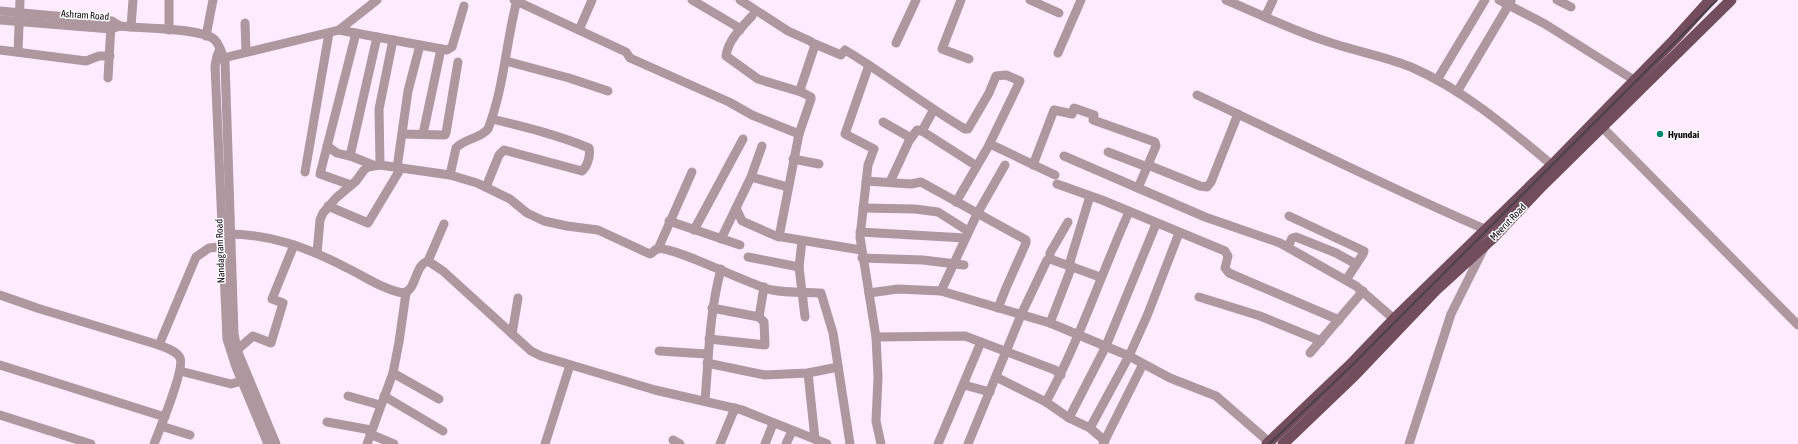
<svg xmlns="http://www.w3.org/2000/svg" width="1798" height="444" font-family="'Asap Condensed',sans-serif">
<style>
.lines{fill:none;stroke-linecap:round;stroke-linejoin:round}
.minor{stroke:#ae979f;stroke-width:9}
.major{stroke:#724d5b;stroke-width:11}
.rail{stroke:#4b404b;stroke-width:2}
.poi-dot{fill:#008b73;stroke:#fff;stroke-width:1.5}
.labels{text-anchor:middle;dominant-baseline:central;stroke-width:3;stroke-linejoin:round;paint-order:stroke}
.street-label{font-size:10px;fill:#110911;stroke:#fff}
.poi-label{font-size:10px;font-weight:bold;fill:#110911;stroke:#fff;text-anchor:start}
</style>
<rect width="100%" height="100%" fill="#feebff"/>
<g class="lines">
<g class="minor">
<path d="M 514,0 L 626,52 L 630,58 L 729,102 L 752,115 L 799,134"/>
<path d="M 692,0 L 736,26 L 740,30"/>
<path d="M 740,0 L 788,31 L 810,41 L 815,45 L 801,87 L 801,92 L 811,97 L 811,99 L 799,134 L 779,237"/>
<path d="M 961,0 L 942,49 L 969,59"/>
<path d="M 1030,0 L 1059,13"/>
<path d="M 1226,0 C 1262,15 1297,33 1335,44 C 1360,52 1386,57 1411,67 C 1464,90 1508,128 1552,165"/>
<path d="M 1499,0 L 1545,24 L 1634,80"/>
<path d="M 1557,0 L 1571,7"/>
<path d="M 0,11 L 112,21 L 120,26"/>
<path d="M 752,16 C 742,27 728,40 726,56 L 758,79 L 801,92"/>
<path d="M 1265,17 L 1273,0"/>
<path d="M 0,20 L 111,29 L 120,26 L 131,27 C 148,28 201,29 214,39 C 219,44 223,55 225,62 L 234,333 L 237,350 L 276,444"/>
<path d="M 245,23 L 246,52"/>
<path d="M 131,27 L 133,0"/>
<path d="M 169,30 L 169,0"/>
<path d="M 339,30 L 447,50 L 452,47 L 464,6"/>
<path d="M 579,30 L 592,0"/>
<path d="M 206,36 L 213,0"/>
<path d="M 896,43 L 916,0"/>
<path d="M 815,44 L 841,55 L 845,50 C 887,75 924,105 965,129 L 968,129 L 989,93 L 996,76 L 1006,75 L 1020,81 L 988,147 L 956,202"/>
<path d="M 220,49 L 217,56 L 215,66 L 227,339 L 236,367 L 268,444"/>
<path d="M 0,50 L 86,61 L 99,56 L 110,56"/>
<path d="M 18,52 L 20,0"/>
<path d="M 1058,53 L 1081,0"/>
<path d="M 219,59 L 339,30 L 377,0"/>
<path d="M 506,61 L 569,78 L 608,91"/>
<path d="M 869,65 L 845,134 L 874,149 L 868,165 L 860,237 L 876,337 L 878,377 L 876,421 L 881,444"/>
<path d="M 108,78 L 111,25"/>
<path d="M 1437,80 L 1485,0"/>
<path d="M 1457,92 L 1511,1"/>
<path d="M 1197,95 C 1294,140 1389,188 1487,230"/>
<path d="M 883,122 L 911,138"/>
<path d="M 1602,127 L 1798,325"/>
<path d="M 922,131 L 933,111"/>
<path d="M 402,134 L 445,135 L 446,133 L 458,62"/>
<path d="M 423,134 L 441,49"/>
<path d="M 990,144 L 1055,175"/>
<path d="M 327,146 L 337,153 L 353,157 L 373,165"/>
<path d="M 1108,152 L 1147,167"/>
<path d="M 350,156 L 377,37"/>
<path d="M 1064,156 L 1205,217 L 1280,243 L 1356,286 L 1394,319"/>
<path d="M 793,159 L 819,164"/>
<path d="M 380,165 L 379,109 L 393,40"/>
<path d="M 1033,165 L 1054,110 L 1072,114 L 1074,108 L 1094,115 L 1093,120 L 1155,142 L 1156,146 L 1138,188"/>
<path d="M 1148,165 L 1200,186 L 1207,187 L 1211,182 L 1238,114"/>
<path d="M 397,168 L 408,91 L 420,45"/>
<path d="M 305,172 L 329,33"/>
<path d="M 450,175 L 456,148 C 465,138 480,139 488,129 C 504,88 506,42 517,0"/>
<path d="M 751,177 L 788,187"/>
<path d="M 866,181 L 911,184 L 921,182 L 1026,240 L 1026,243 L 1006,288 L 998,308"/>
<path d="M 890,182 L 909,141 L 917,130 L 922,131 L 972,163"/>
<path d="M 1057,184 L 1102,200 L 1225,251 L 1228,256 L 1225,268 L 1229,273 L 1339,320"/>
<path d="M 351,185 L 320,174 L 356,33"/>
<path d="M 486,187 L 499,155 L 504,150 L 582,171 C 587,167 591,155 589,148 C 558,135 525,127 492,119"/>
<path d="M 328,206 L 368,223 L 401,168"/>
<path d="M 736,208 L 742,221 L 776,236 L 861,250"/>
<path d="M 863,208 L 915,209 L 938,212 L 968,231"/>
<path d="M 1289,216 L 1364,251 L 1363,254 L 1346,280"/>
<path d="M 669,221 L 740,245"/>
<path d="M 694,230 L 743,139"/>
<path d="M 860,232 L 965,238"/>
<path d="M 222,234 C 268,233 307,247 347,268 C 364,276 384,290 403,293 C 417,291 414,265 428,261 L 443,271 L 531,351 L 541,356 L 655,390 L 742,410 L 827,444"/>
<path d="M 721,239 L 751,177 L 762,146"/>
<path d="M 802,241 L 799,267 L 805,317"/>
<path d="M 1288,247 L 1292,238 L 1296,237 L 1336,253 L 1356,264"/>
<path d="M 658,249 L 692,172"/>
<path d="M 317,253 L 320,220 L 323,213 L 336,198 L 356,181 L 364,170 L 368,167 L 380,165 L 450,175 L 477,183 L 510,199 L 527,213 L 544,221 L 567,226 L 598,230 L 650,254 C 653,253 654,250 657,249 C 670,244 751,286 772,290 C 788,293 805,292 821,293 L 833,333 L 850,444"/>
<path d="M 748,257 L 799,267"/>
<path d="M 862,258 L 923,260 L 964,265"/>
<path d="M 1050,259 L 1050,253 L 1068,222"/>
<path d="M 428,261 L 444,224"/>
<path d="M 1069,265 L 1090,196"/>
<path d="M 941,291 L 977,214 L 1005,165"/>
<path d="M 869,293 L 898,289 L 941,291 L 1050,323 L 1129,356 L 1170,378 L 1216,396 L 1269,442"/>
<path d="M 0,295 L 37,308 L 159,345 C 166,348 177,351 180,358 C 185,369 159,431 154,444"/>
<path d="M 1199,297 L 1260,316 L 1321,341"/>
<path d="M 712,308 L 759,317"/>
<path d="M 1050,323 L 1072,266"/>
<path d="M 512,334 L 518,298"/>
<path d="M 876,337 L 965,336 L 1055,370 L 1061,375"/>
<path d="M 709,339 L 765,345 L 764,322 L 759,317 L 764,287"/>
<path d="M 159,345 L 196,257 L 209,248 L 228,246"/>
<path d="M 237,350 L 253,336 L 271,343 L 283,303 L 272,299 L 294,245"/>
<path d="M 659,351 L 707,354"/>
<path d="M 1310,353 L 1363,291"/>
<path d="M 707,363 L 765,375 L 808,373 L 838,367"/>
<path d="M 0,365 L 165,417"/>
<path d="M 180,371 L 231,384 L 246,380"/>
<path d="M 393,373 L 439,399"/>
<path d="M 808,373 L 815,439"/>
<path d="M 996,377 L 1046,402 L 1069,418 L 1090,428 L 1105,441"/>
<path d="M 964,385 L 990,392"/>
<path d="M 348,396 L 380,405"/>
<path d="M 384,396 L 443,431"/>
<path d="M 705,400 C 709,355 709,314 721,269"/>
<path d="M 1046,402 C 1079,342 1101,274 1129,212"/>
<path d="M 0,415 L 91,444"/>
<path d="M 1069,418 L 1106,346 L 1156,224"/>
<path d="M 327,422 L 371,430"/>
<path d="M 161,426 L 190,435"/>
<path d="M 1090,428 L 1129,356 L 1147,316 L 1179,233"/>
<path d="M 370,434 L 394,444"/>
<path d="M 673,440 L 680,444"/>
<path d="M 367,444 L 393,373 L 399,342 L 406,293"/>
<path d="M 545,444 L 570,365"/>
<path d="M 720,444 L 735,408"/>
<path d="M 765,444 L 773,424"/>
<path d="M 786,444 L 792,431"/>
<path d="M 938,444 L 981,342"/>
<path d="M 968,444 L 1021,315 L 1047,260 L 1050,259 L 1100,277"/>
<path d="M 1103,444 L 1143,364"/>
<path d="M 1409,444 L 1451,314 L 1484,248"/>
</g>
<g class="major">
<path d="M 1267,444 L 1350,365 L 1394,319 L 1552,165 L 1674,40 L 1710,0"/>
<path d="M 1283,444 L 1355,375 L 1436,290 L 1493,238 L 1542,186 L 1731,0"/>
</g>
<path class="rail" d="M 1269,444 L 1345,372 L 1717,0"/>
</g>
<circle class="poi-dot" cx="1660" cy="134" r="4"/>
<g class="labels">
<g class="street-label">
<text transform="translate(85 15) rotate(4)">Ashram Road</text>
<text transform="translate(1508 222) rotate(-46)">Meerut Road</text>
<text transform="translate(220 251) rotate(-92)">Nandagram Road</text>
</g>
<g class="poi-label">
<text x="1668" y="134">Hyundai</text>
</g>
</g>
</svg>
